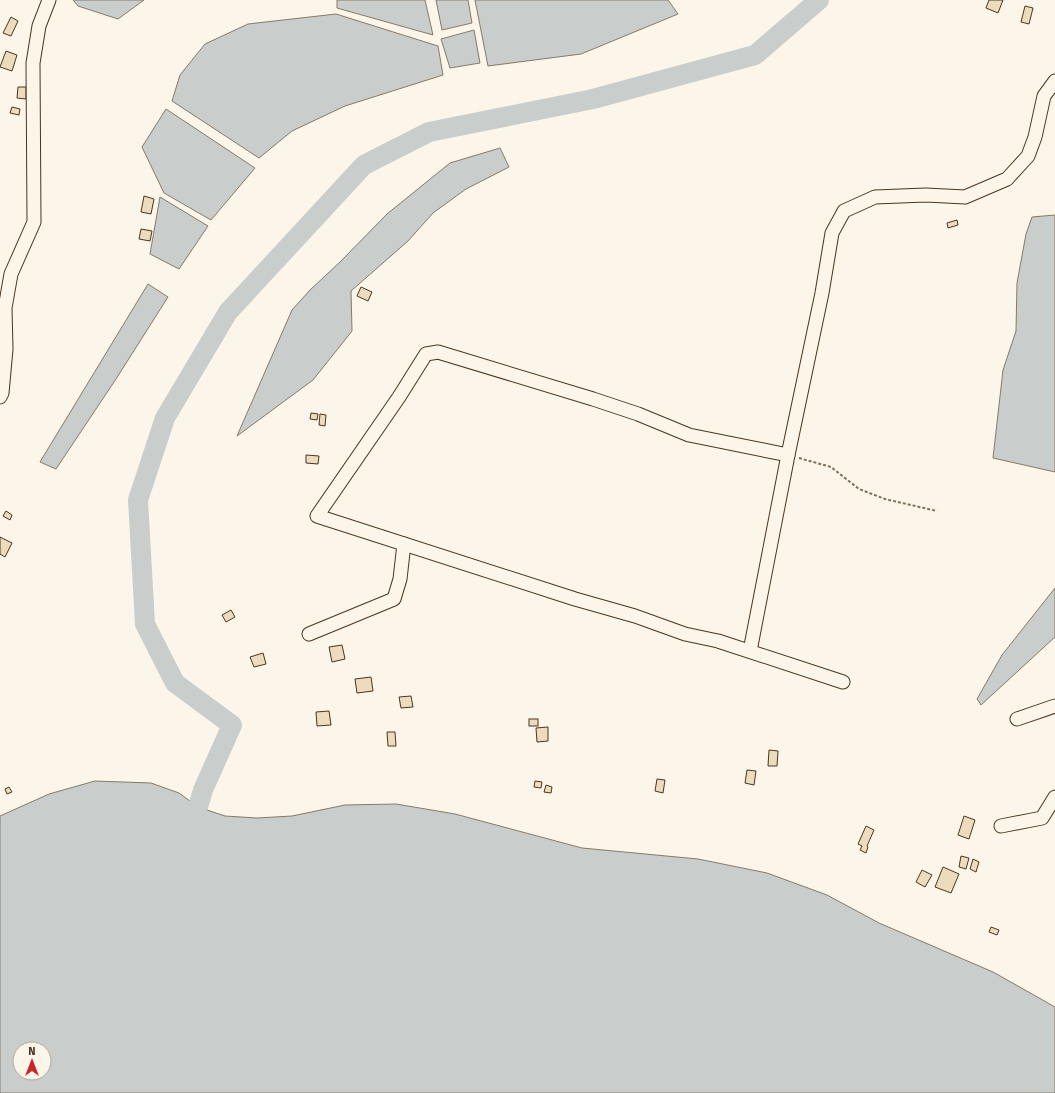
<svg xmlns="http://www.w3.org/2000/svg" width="1055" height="1093" font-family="'Fira Sans',sans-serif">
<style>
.water{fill:#c9cecd;stroke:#887966;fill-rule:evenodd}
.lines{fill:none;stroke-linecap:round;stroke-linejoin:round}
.river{stroke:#c9cecd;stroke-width:20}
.building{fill:#ecdcbc;stroke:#4a3520}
.minor-casing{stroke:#4a3520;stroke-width:15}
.path{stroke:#7f6f5c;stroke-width:2;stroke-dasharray:3 2;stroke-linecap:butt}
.minor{stroke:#fbf6e9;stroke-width:13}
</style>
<rect width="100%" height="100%" fill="#fbf6e9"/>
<g class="water">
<path d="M 73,0 L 144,0 L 118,19 L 78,6 Z"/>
<path d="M 337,0 L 425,0 L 433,35 L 337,8 Z"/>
<path d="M 436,0 L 468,0 L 472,23 L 442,30 Z"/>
<path d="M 475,0 L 668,0 L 678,14 L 581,54 L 488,66 Z"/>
<path d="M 336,14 L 438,46 L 443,75 L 345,106 L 292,131 L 259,158 L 172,101 L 180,75 L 205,44 L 248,24 Z"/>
<path d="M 474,30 L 480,63 L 450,68 L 441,39 Z"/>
<path d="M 166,109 L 255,168 L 211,220 L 164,193 L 142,147 Z"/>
<path d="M 500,148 L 509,167 L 466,189 L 433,213 L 408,241 L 351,291 L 352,331 L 313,380 L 237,436 L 292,310 L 310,290 L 340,262 L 387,214 L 450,163 Z"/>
<path d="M 160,197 L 208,226 L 179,269 L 150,254 Z"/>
<path d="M 1055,215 L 1055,472 L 993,458 L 1003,370 L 1016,331 L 1017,283 L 1026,234 L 1032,217 Z"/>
<path d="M 148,284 L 168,297 L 116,379 L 56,469 L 40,462 Z"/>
<path d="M 1055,588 L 1055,637 L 981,705 L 977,699 L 1002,655 Z"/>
<path d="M 95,781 L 151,783 L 179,793 L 198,807 L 225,816 L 257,818 L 292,816 L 345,805 L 396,804 L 455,814 L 582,848 L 698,859 L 767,873 L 827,895 L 879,923 L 993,972 L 1055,1007 L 1055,1093 L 0,1093 L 0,816 L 49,794 ZM 20,1049 L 44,1049 L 44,1073 L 20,1073 Z"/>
</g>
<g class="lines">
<path class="river" d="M 198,807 L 203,790 L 232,725 L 175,683 L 145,624 L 138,500 L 165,418 L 228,312 L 364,165 L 429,132 L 593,99 L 755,55 L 819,0"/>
</g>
<g class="building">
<path d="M 989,0 L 1003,0 L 998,13 L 986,8 Z"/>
<path d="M 1025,6 L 1033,8 L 1029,24 L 1021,22 Z"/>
<path d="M 11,17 L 18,21 L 11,36 L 3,33 Z"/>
<path d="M 6,51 L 17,55 L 12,71 L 0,67 Z"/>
<path d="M 18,87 L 26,87 L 26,99 L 17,98 Z"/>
<path d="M 12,107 L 20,109 L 19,115 L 10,113 Z"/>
<path d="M 144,196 L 154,199 L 151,214 L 141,212 Z"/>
<path d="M 957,220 L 958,225 L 948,228 L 947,223 Z"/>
<path d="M 141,229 L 152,231 L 150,241 L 139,239 Z"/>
<path d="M 361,287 L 372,292 L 368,301 L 357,296 Z"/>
<path d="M 311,413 L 318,414 L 317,420 L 310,419 Z"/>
<path d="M 320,414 L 326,415 L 325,426 L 319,425 Z"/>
<path d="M 306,455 L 319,456 L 318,464 L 306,463 Z"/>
<path d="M 6,511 L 12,515 L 10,520 L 3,516 Z"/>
<path d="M 0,537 L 12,543 L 5,557 L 0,554 Z"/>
<path d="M 231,610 L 235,617 L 226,622 L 222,615 Z"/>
<path d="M 342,645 L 345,659 L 332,662 L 329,647 Z"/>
<path d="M 263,653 L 266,664 L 254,667 L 250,657 Z"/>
<path d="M 371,677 L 373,691 L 357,693 L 355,679 Z"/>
<path d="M 411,696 L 413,707 L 401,708 L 399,697 Z"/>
<path d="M 329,711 L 331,725 L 317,726 L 316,712 Z"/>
<rect x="529" y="719" width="9" height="7"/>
<path d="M 548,727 L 548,741 L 537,742 L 536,728 Z"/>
<path d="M 387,732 L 395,732 L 396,746 L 388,746 Z"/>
<path d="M 769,750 L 778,751 L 777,766 L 768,766 Z"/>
<path d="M 747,770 L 756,771 L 754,785 L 745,783 Z"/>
<path d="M 657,779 L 665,780 L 663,793 L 655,791 Z"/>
<path d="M 535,781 L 542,782 L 541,788 L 534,787 Z"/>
<path d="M 546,785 L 552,787 L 551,793 L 544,792 Z"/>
<path d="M 9,787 L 12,792 L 7,794 L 5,789 Z"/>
<path d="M 964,816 L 975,820 L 969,839 L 958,835 Z"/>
<path d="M 866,826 L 874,830 L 867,846 L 868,847 L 866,853 L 860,850 L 862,846 L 858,844 Z"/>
<path d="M 961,856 L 969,858 L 966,869 L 959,867 Z"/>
<path d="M 973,859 L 979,862 L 976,872 L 970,869 Z"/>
<path d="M 943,867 L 959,874 L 951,893 L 935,887 Z"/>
<path d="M 922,870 L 932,875 L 925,887 L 916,882 Z"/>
<path d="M 991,927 L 999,930 L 997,935 L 989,932 Z"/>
</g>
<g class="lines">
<g class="minor-casing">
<g id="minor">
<path d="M 0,397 L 2,393 L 6,349 L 5,308 L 11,274 L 34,222 L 33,63 L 39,26 L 49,0"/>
<path d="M 788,455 L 689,435 L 638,414 L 593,399 L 438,352 L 426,354 L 399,397 L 317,516 L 575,599 L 635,616 L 685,634 L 718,641 L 843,682"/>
<path d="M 309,634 L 394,599 L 400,579 L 404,544"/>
<path d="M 750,651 L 788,455 L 822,293 L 832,233 L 844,211 L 875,197 L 926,195 L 965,197 L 1007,179 L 1028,156 L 1035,137 L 1044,96 L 1055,81"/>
<path d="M 1017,719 L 1055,706"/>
<path d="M 1001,826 L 1042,818 L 1055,797"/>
</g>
</g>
<path class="path" d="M 799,458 L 831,467 L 859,489 L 885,499 L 937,511"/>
<use href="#minor" class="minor"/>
</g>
<g transform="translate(32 1061)"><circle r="19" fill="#fbf6e9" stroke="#b4a999"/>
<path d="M0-3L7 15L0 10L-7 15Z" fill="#c62828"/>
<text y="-6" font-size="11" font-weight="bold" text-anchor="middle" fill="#4a3520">N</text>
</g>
</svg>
